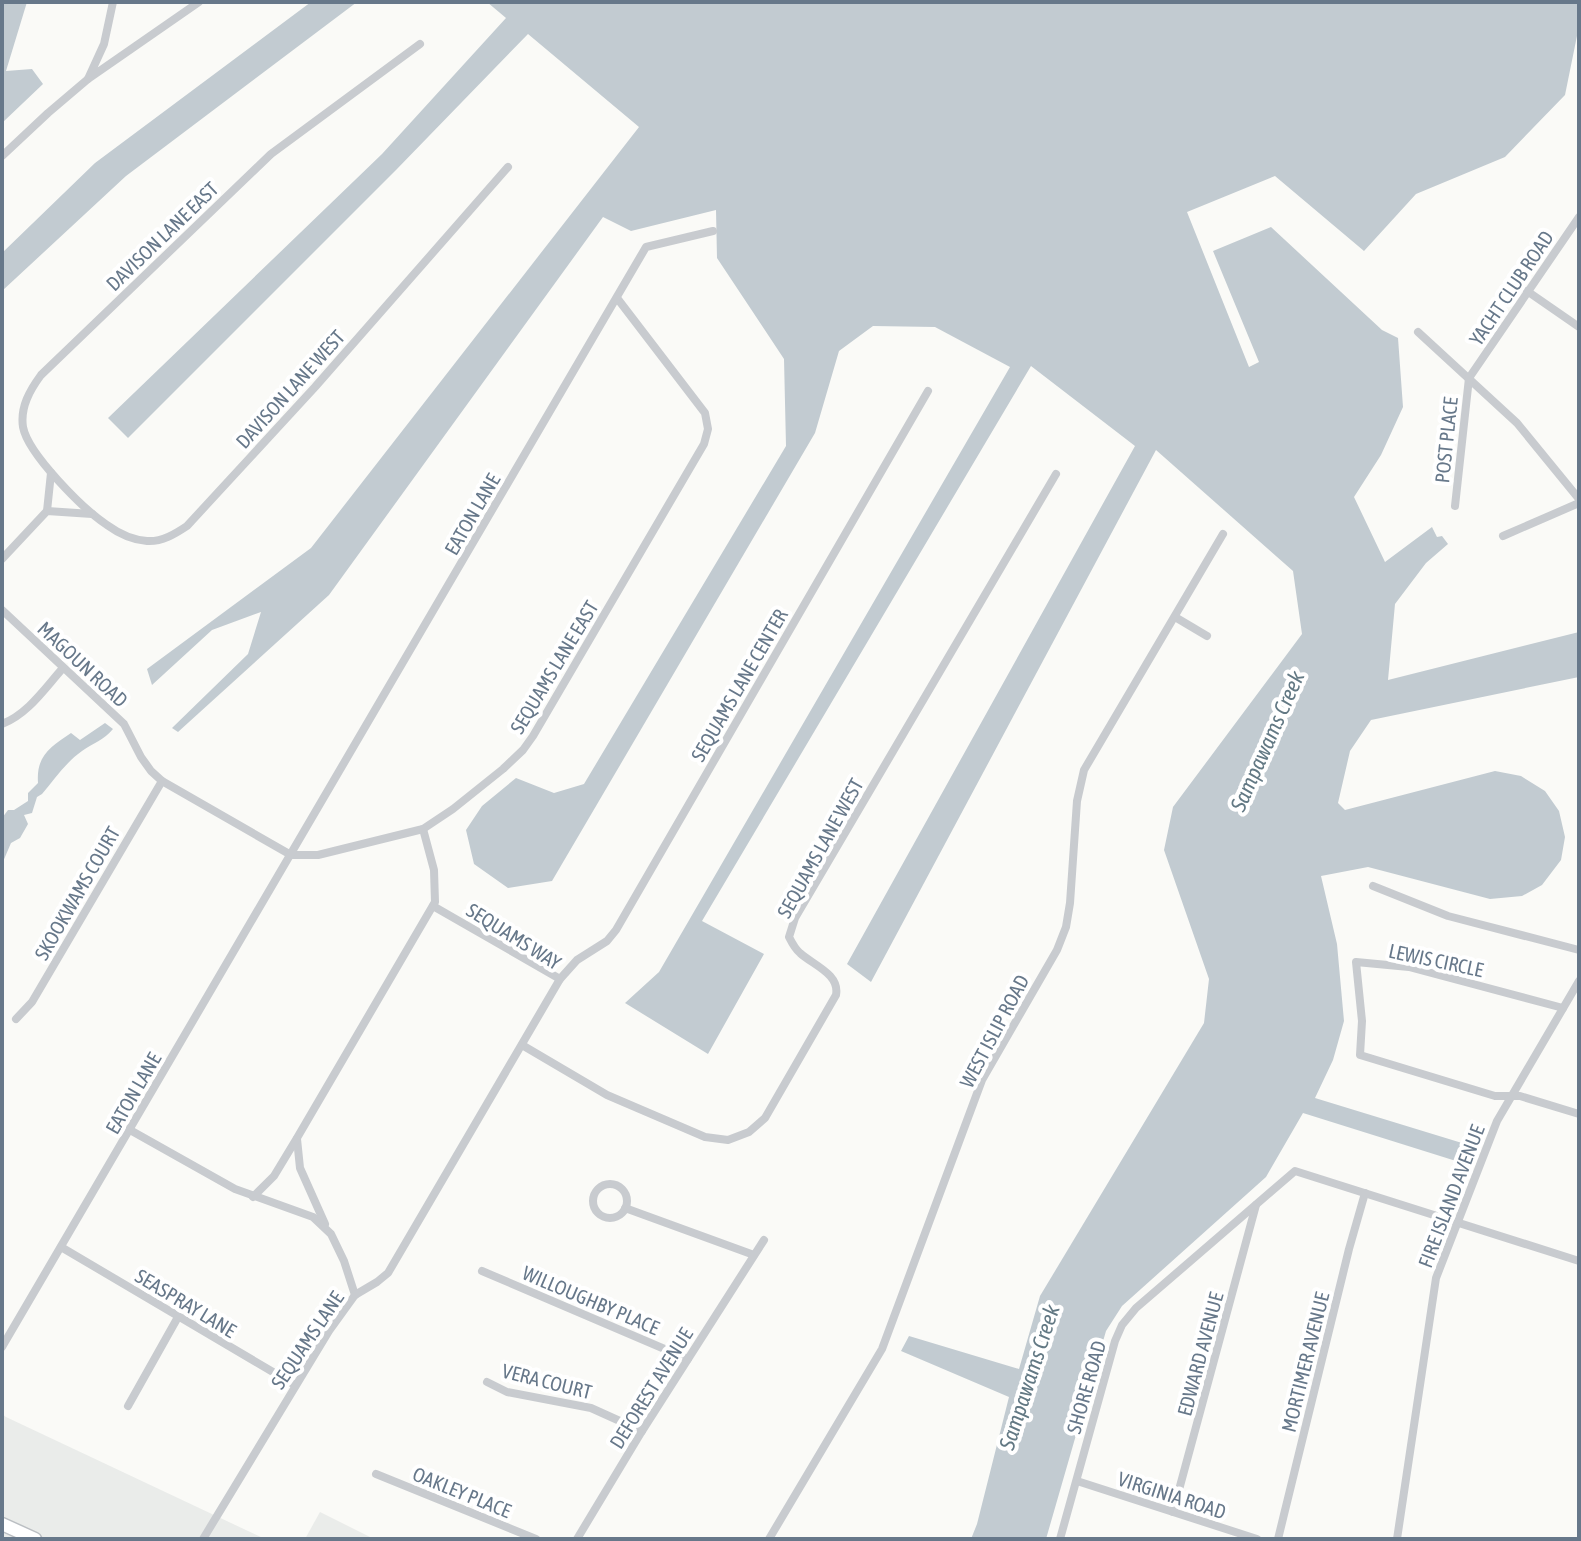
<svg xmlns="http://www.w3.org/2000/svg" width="1581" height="1541" font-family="'Asap Condensed',sans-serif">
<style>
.built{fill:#eaecea}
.water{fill:#c2cbd1}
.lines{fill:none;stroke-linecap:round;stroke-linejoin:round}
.primary-casing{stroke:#bbbfc3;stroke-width:15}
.street{stroke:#c8cbcf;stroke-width:8}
.primary{stroke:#fff;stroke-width:12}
.labels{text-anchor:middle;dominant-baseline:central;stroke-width:8;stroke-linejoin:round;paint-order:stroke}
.street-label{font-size:20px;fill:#67788a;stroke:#fff}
.water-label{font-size:22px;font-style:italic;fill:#637984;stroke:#fff}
</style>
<rect width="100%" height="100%" fill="#fafaf7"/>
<g class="built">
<path d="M 2,1414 L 6,1417 L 265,1539 L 2,1539 Z"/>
<path d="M 320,1512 L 374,1539 L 305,1539 Z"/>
</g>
<g class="water">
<path d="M 2,2 L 27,2 L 6,71 L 32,69 L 43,84 L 2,123 Z"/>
<path d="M 311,2 L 357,2 L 126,176 L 2,291 L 2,253 L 95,163 Z"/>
<path d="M 487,2 L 1579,2 L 1579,26 L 1565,95 L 1505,157 L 1416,194 L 1364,251 L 1275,176 L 1187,212 L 1249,367 L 1259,362 L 1213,251 L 1271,227 L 1382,330 L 1398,338 L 1403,407 L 1381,455 L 1354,497 L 1385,562 L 1432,527 L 1437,537 L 1442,536 L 1448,544 L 1426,563 L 1395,604 L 1388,680 L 1579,632 L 1579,677 L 1371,720 L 1350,751 L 1338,803 L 1345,810 L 1495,771 L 1521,776 L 1545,791 L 1559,811 L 1565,837 L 1561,860 L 1542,885 L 1522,896 L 1490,899 L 1368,867 L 1321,876 L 1337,944 L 1344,1021 L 1333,1060 L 1315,1098 L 1462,1143 L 1456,1161 L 1303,1113 L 1266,1177 L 1122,1306 L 1106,1331 L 1046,1539 L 971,1539 L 977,1524 L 1009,1397 L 901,1351 L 909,1336 L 1019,1369 L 1040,1296 L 1204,1023 L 1209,979 L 1164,850 L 1173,807 L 1302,634 L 1293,571 L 1156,450 L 871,982 L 847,964 L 1135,446 L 1031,366 L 702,921 L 764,954 L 708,1054 L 625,1003 L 659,972 L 1010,367 L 935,327 L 873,326 L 839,351 L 815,433 L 552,881 L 508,888 L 474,864 L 466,830 L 482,806 L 516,778 L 554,793 L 584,784 L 786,446 L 784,359 L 717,258 L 716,210 L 631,231 L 603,217 L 329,595 L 178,732 L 172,728 L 248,654 L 261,612 L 212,630 L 152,685 L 147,669 L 311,548 L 639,127 L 528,34 L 396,170 L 128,438 L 108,418 L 382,154 L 506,18 Z"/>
<path d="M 105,723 L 113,729 C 104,740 93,743 82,751 C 66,762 54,780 42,794 L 37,797 L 32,813 L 24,815 L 28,824 L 20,838 L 11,843 L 2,864 L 2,818 L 8,810 L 14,810 L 28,801 L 28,793 L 38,783 C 36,756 50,747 71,733 L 80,740 Z"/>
</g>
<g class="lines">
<g class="primary-casing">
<path id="primary" d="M 2,1524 L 35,1539"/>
</g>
<g class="street">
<path d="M 113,2 L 104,44 L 88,79 L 199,2"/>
<path d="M 420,44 L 271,154 L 41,375 C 30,390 20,407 23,427 C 28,454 83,509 107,525 C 118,533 133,540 147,541 C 162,542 175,534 187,526 L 315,387 L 508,167"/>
<path d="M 2,156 L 48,113 L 88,79"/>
<path d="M 1527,291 L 1579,327"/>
<path d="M 1418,332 L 1517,423 L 1579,499"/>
<path d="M 1455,506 L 1469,378 L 1579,217"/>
<path d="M 47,511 L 51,473"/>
<path d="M 1503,536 L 1579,503"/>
<path d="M 2,559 L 47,511 L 92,514"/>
<path d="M 2,610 L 124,724 L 141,757 L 151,771 L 162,781 L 291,855 L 318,855 L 423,829 L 453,809 L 503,769 L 523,750 L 533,736 L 704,444 L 708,429 L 705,413 L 617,298"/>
<path d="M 1175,617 L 1207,636"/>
<path d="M 2,724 C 28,714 45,688 63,668"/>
<path d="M 1373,886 L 1448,916 L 1579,950"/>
<path d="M 433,906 L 560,979"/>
<path d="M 1563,1008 L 1409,967 L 1356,962 L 1362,1021 L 1360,1055 L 1495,1096 L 1520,1096 L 1579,1114"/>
<path d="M 16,1019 L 32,1002 L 162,781"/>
<path d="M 522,1045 L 607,1095 L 705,1137 L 728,1140 L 749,1132 L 765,1118 L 836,995 C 840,974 813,965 800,953 C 795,949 792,943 789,937 L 795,918 L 1056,474"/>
<path d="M 130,1130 L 235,1189 L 313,1217 L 331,1234 L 344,1261 L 355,1295"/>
<path d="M 297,1139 L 300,1168 L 325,1224"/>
<circle cx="610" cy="1201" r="17"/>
<path d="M 253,1197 L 274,1176 L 297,1138 L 435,902 L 434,870 L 423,829"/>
<path d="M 625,1208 L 754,1255"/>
<path d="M 61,1247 L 295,1385"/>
<path d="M 482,1271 L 688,1359"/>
<path d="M 2,1347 L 646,247 L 713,231"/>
<path d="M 487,1382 L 507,1392 L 591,1408 L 642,1431"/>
<path d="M 128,1406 L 178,1317"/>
<path d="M 376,1474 L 536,1539"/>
<path d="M 1077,1481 L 1257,1539"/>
<path d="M 1173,1512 L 1256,1205"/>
<path d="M 203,1539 L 329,1331 L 355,1295 L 377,1282 L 388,1273 L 560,979 L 577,960 L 607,941 L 616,930 L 928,391"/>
<path d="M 577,1539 L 642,1431 L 764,1240"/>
<path d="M 769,1539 L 882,1349 L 982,1080 L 1057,950 L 1066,927 L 1070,903 L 1077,801 L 1084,770 L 1223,534"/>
<path d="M 1060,1539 L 1115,1341 L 1122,1325 L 1136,1308 L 1295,1171 L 1579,1261"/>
<path d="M 1278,1539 L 1349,1249 L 1365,1193"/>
<path d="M 1397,1539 L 1436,1278 L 1497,1121 L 1579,981"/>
</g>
<use href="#primary" class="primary"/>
</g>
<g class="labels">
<g class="street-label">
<text transform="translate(162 236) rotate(-44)">DAVISON LANE EAST</text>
<text transform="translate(1511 288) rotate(-56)">YACHT CLUB ROAD</text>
<text transform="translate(290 389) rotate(-48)">DAVISON LANE WEST</text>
<text transform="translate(1446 440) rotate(-84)">POST PLACE</text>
<text transform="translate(472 514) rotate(-60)">EATON LANE</text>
<text transform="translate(83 664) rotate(43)">MAGOUN ROAD</text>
<text transform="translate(554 667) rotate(-59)">SEQUAMS LANE EAST</text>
<text transform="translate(739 685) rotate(-60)">SEQUAMS LANE CENTER</text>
<text transform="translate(820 848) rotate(-61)">SEQUAMS LANE WEST</text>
<text transform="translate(77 893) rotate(-60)">SKOOKWAMS COURT</text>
<text transform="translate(514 936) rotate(32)">SEQUAMS WAY</text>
<text transform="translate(1436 960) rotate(12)">LEWIS CIRCLE</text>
<text transform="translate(994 1031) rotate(-62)">WEST ISLIP ROAD</text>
<text transform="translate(133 1093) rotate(-60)">EATON LANE</text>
<text transform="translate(1451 1196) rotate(-69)">FIRE ISLAND AVENUE</text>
<text transform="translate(591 1300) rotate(23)">WILLOUGHBY PLACE</text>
<text transform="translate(186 1303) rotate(31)">SEASPRAY LANE</text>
<text transform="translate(307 1340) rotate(-56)">SEQUAMS LANE</text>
<text transform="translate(1200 1354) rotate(-75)">EDWARD AVENUE</text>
<text transform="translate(1305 1362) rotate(-76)">MORTIMER AVENUE</text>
<text transform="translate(547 1381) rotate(14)">VERA COURT</text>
<text transform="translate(1086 1387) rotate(-74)">SHORE ROAD</text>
<text transform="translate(651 1388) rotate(-58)">DEFOREST AVENUE</text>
<text transform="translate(462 1492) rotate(22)">OAKLEY PLACE</text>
<text transform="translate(1172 1495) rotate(18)">VIRGINIA ROAD</text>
</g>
<g class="water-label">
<text transform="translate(1267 741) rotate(-66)">Sampawams Creek</text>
<text transform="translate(1029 1377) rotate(-72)">Sampawams Creek</text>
</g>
</g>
<rect width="1581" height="1541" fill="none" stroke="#67788a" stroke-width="8"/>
</svg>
